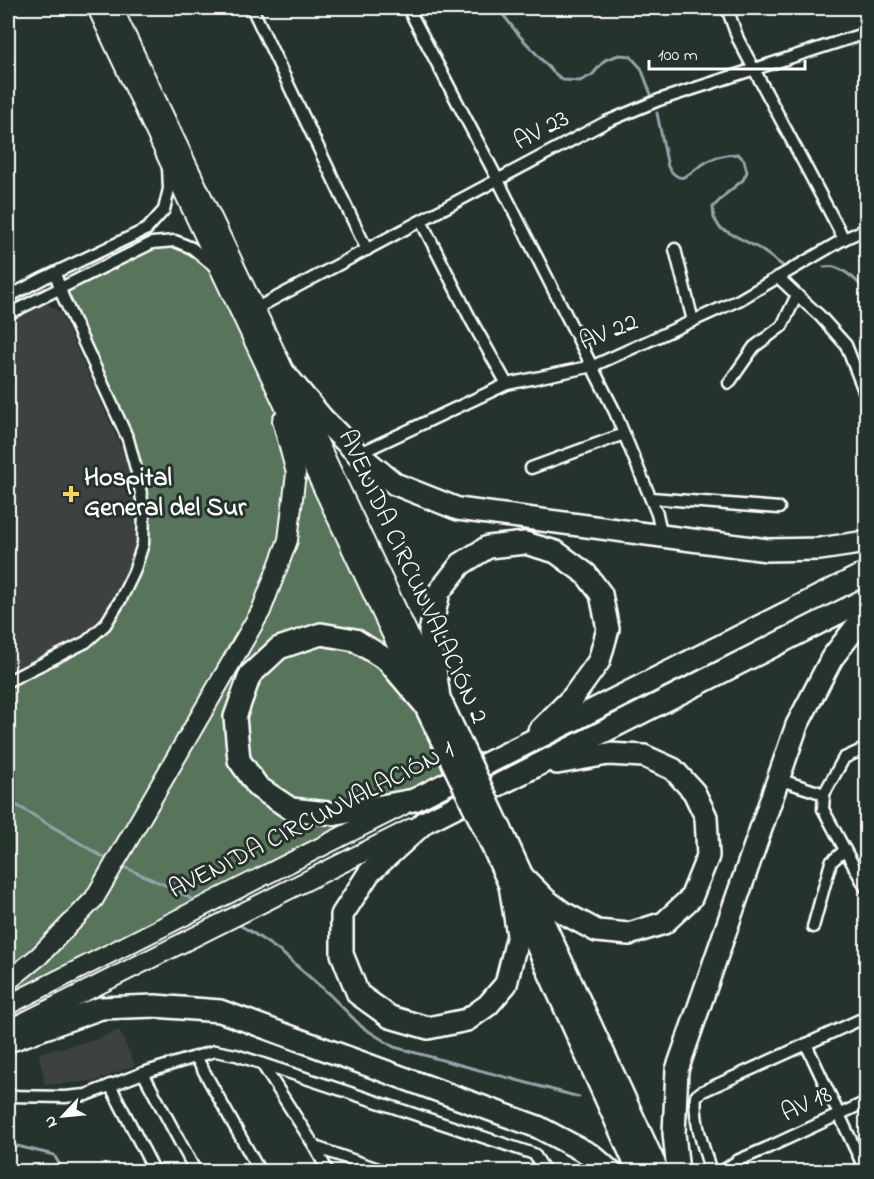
<svg xmlns="http://www.w3.org/2000/svg" width="874" height="1179" font-family="'Indie Flower',sans-serif">
<style>
.built{fill:#3c4240}
.green{fill:#59745b;stroke:#acbaad;stroke-width:1.5}
.lines{fill:none;stroke-linecap:round;stroke-linejoin:round}
.stream{stroke:#95a5ac;stroke-width:3}
.street-casing{stroke:#fff;stroke-width:15}
.primary-casing{stroke:#fff;stroke-width:22}
.highway-casing{stroke:#fff;stroke-width:26}
.street{stroke:#26332d;stroke-width:10}
.primary{stroke:#26332d;stroke-width:18}
.highway{stroke:#26332d;stroke-width:21}
.highway-bridge-casing{stroke:#fff;stroke-width:26;stroke-linecap:butt}
.highway-bridge{stroke:#26332d;stroke-width:21}
.poi-dot{fill:#ffd166;stroke:#26332d;stroke-width:2}
.labels{text-anchor:middle;dominant-baseline:central;stroke-width:6;stroke-linejoin:round;paint-order:stroke}
.street-label{font-size:26px;fill:#fff;stroke:#26332d}
.poi-label{font-size:26px;font-weight:bold;fill:#fff;stroke:#26332d;text-anchor:start}
</style>
<rect width="100%" height="100%" fill="#26332d"/>
<filter id="ink" filterUnits="userSpaceOnUse"><feTurbulence type="fractalNoise" baseFrequency=".0167" numOctaves="2"/><feDisplacementMap in="SourceGraphic" scale="12" xChannelSelector="R" yChannelSelector="G"/><feConvolveMatrix kernelMatrix="1 2 1 2 8 2 1 2 1" color-interpolation-filters="sRGB"/></filter>
<g filter="url(#ink)">
<g class="built">
<path d="M 47,304 L 60,312 L 126,458 L 134,487 L 137,513 L 136,546 L 132,560 L 122,587 L 100,619 L 84,636 L 68,646 L 8,676 L 8,319 L 29,309 Z"/>
<path d="M 119,1030 L 135,1065 L 96,1081 L 45,1085 L 39,1053 L 94,1040 Z"/>
</g>
<path class="green" d="M 175,241 L 204,257 L 459,777 L 8,1005 L 8,681 L 105,625 L 143,543 L 138,476 L 60,288 L 152,243 Z"/>
<g class="lines">
<g class="stream">
<path d="M 498,8 L 518,34 L 553,72 L 563,80 L 580,81 L 592,75 L 605,60 L 619,55 L 630,56 L 641,68 L 652,97"/>
<path d="M 657,113 L 668,167 C 681,186 687,175 700,166 C 711,158 724,154 738,154 L 744,160 L 747,172 L 743,180 L 727,193 L 713,207 L 714,218 L 720,228 L 760,249 L 786,268"/>
<path d="M 824,267 C 827,267 831,266 834,267 C 846,270 860,283 866,292"/>
<path d="M 8,800 L 108,860"/>
<path d="M 124,867 L 176,890 L 198,903"/>
<path d="M 236,923 L 253,933 L 281,952 L 330,995 L 362,1027 L 394,1047 L 579,1097"/>
<path d="M 8,1148 L 17,1146 L 54,1155 L 64,1172"/>
</g>
<g class="street-casing">
<g id="street">
<path d="M 252,8 L 367,250"/>
<path d="M 408,8 L 498,180 L 615,412 L 657,514 L 662,536"/>
<path d="M 727,8 L 738,39 L 844,239"/>
<path d="M 421,221 L 471,320 L 507,384"/>
<path d="M 675,249 L 693,321"/>
<path d="M 797,295 L 820,316 L 846,345 L 866,396"/>
<path d="M 8,297 L 44,278 L 147,229 L 164,210 L 169,189 L 168,168"/>
<path d="M 255,309 L 606,122 L 659,100 L 866,33"/>
<path d="M 8,314 L 152,243 L 175,241 L 192,248 L 214,266"/>
<path d="M 729,383 L 754,347 L 782,326 L 797,295 L 778,277"/>
<path d="M 358,454 L 507,384 L 593,366 L 739,300 L 844,239 L 866,229"/>
<path d="M 531,468 L 624,434"/>
<path d="M 651,498 L 779,508"/>
<path d="M 8,681 L 86,642 L 105,625 L 121,599 L 134,572 L 143,544 L 144,512 L 138,476 L 128,439 L 63,297 L 55,273"/>
<path d="M 866,748 L 844,758 L 824,794 L 823,809 L 845,850 L 866,888"/>
<path d="M 778,779 L 824,794"/>
<path d="M 813,927 L 831,862 L 845,850"/>
<path d="M 806,1044 L 866,1172"/>
<path d="M 196,1057 L 260,1172"/>
<path d="M 262,1064 L 315,1147 L 328,1172"/>
<path d="M 143,1073 L 196,1172"/>
<path d="M 110,1085 L 155,1172"/>
<path d="M 8,1096 L 65,1097 L 86,1095 L 143,1073 L 215,1051 L 236,1055 L 534,1154 L 543,1168 L 542,1172"/>
<path d="M 315,1147 L 387,1172"/>
<path d="M 711,1172 C 704,1149 693,1120 696,1096 L 701,1092 L 866,1017"/>
<path d="M 721,1172 L 739,1160 L 767,1148 L 866,1102"/>
</g>
</g>
<g class="primary-casing">
<g id="primary">
<path d="M 97,8 L 418,690"/>
<path d="M 113,8 L 434,688"/>
<path d="M 8,981 L 39,956 L 94,899 L 261,611 L 288,540 L 296,473 L 282,420"/>
<path d="M 8,1005 L 402,806"/>
<path d="M 8,1030 L 412,828"/>
</g>
</g>
<g class="highway-casing">
<g id="highway">
<path d="M 287,376 L 323,419 L 358,454 L 395,484 L 458,509 L 767,550 L 820,549 L 866,542"/>
<path d="M 455,732 L 439,698 L 430,632 L 439,592 L 461,564 L 488,547 L 525,543 L 556,552 L 586,574 L 601,594 L 608,629 L 599,661 L 573,697 L 539,731"/>
<path d="M 441,738 L 425,705 L 387,660 L 355,640 L 321,634 L 279,648 L 250,675 L 235,717 L 239,760 L 258,787 L 291,809 L 337,814 L 414,800 L 866,573"/>
<path d="M 500,828 L 658,1172"/>
<path d="M 487,834 L 639,1172"/>
<path d="M 522,876 L 546,900 L 562,912 L 597,931 L 629,934 L 664,923 L 691,898 L 708,856 L 706,817 L 694,792 L 673,769 L 644,756 L 608,754 L 557,763"/>
<path d="M 510,885 L 518,935 L 506,984 L 488,1005 L 467,1020 L 428,1028 L 390,1017 L 358,994 L 342,954 L 342,915 L 369,873 L 425,822 L 866,599"/>
<path d="M 8,1041 L 101,1008 L 155,1006 L 220,1011 L 538,1127 L 593,1156 L 611,1172"/>
<path d="M 678,1172 L 674,1133 L 677,1070 L 797,725 L 832,658 L 866,614"/>
</g>
</g>
<use href="#street" class="street"/>
<use href="#primary" class="primary"/>
<use href="#highway" class="highway"/>
<g class="highway-bridge-casing">
<g id="highway-bridge">
<path d="M 455,732 L 500,828"/>
<path d="M 441,738 L 487,834"/>
</g>
</g>
<use href="#highway-bridge" class="highway-bridge"/>
</g>
</g>
<path class="poi-dot" d="M68 485h6v6h6v6h-6v6h-6v-6h-6v-6h6z"/>
<g class="labels">
<g class="street-label">
<text transform="translate(542 131) rotate(-28)">AV 23</text>
<text transform="translate(609 333) rotate(-22)">AV 22</text>
<text transform="translate(412 577) rotate(65)">AVENIDA CIRCUNVALACIÓN 2</text>
<text transform="translate(312 821) rotate(-27)">AVENIDA CIRCUNVALACIÓN 1</text>
<text transform="translate(807 1105) rotate(-25)">AV 18</text>
</g>
<g class="poi-label">
<text x="84" y="479">Hospital<tspan x="84" dy="30">General del Sur</tspan></text>
</g>
</g>
<rect width="874" height="1179" fill="none" stroke="#26332d" stroke-width="30"/>
<rect x="15" y="15" width="844" height="1149" fill="none" stroke="#fff" stroke-width="2" filter="url(#ink)"/>
<g transform="translate(63 1116) rotate(244)" stroke="#26332d" stroke-width="4.5" paint-order="stroke">
<path d="M0-4.5L10 22L0 15L-10 22Z" fill="#ffffff"/>
<text y="-9" font-size="16" font-weight="bold" text-anchor="middle" fill="#ffffff">N</text>
</g>
<path d="M649 60v9h156v-9" fill="none" stroke="#ffffff" stroke-width="3"/>
<text x="658" y="60" font-size="18" fill="#ffffff" stroke="#26332d" stroke-width="4.5" paint-order="stroke">100 m</text>
</svg>
